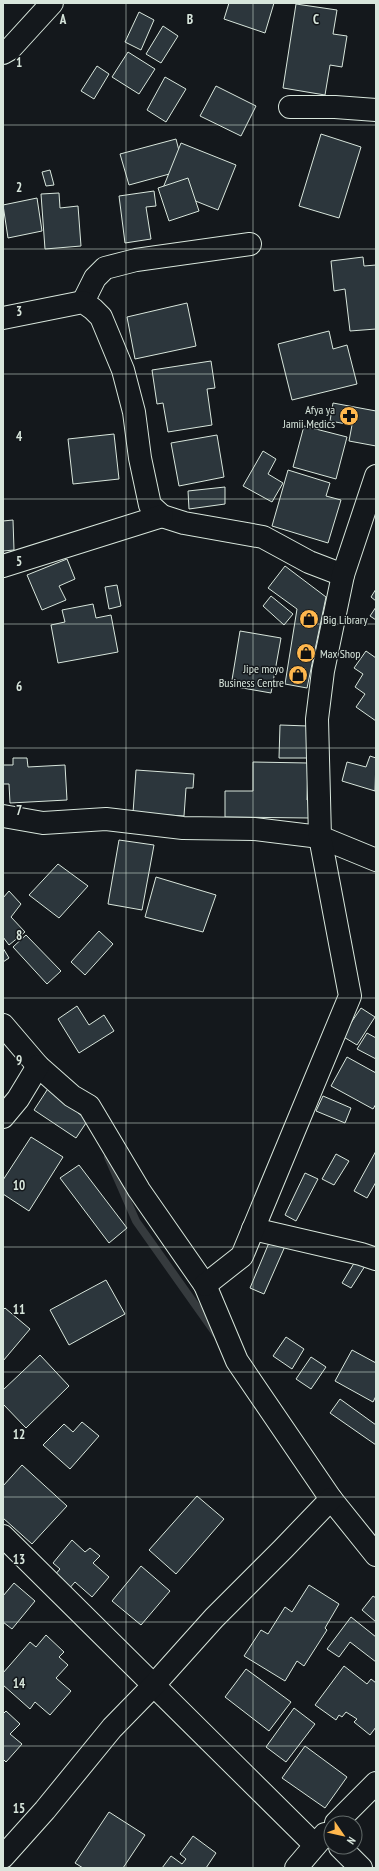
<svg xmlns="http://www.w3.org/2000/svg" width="379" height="1871" font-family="'PT Sans Narrow',sans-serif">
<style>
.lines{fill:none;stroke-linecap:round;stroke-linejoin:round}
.stream{stroke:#363b3e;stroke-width:8}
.building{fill:#2c363c;stroke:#d8e6dc}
.minor-casing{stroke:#d8e6dc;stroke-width:24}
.minor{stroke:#14181c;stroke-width:22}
.grid{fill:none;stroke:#d8e6dc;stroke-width:1;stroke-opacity:0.55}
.labels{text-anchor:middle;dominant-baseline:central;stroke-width:3;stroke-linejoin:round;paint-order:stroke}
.poi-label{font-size:12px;fill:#d8e6dc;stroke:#14181c;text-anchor:end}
.grid-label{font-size:13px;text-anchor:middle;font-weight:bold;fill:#d8e6dc;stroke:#14181c;stroke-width:3;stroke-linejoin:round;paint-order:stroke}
</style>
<rect width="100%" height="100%" fill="#14181c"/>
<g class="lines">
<path class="stream" d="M 108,1157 L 136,1221 L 216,1334"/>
</g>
<g class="building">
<path d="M 229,3 L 274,3 L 265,33 L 224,19 Z"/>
<path d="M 296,4 L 337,10 L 333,34 L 347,36 L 342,67 L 330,65 L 325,95 L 283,88 Z"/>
<path d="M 139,12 L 154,20 L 141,50 L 125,42 Z"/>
<path d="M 163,26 L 178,36 L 161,63 L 146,54 Z"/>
<path d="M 128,52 L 155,69 L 139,94 L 112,77 Z"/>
<path d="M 97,66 L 109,74 L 94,99 L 81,91 Z"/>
<path d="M 165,77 L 186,89 L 166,122 L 147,110 Z"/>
<path d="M 216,86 L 256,106 L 241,136 L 200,116 Z"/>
<path d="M 321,134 L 361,147 L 339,218 L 299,206 Z"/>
<path d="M 176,139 L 184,170 L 129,185 L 120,154 Z"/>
<path d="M 181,143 L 236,165 L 218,210 L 163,188 Z"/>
<path d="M 50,170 L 54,185 L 46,186 L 42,172 Z"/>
<path d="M 188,178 L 199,211 L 169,221 L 158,188 Z"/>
<path d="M 154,191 L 156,206 L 146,207 L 151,239 L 125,243 L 119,196 Z"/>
<path d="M 59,193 L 60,208 L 78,206 L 81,246 L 45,249 L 41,194 Z"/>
<path d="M 37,198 L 42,231 L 8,238 L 3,205 Z"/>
<path d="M 363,257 L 364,266 L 376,265 L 376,329 L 350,331 L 345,289 L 334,291 L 331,261 Z"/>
<path d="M 187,303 L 196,346 L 135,359 L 127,317 Z"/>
<path d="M 329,331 L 333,349 L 347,345 L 357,384 L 292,400 L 278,344 Z"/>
<path d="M 211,361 L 215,388 L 207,389 L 212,425 L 168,432 L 163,403 L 157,404 L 152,370 Z"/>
<path d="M 333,403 L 376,411 L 376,446 L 349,441 L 352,425 L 330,421 Z"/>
<path d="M 304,426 L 347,437 L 336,479 L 293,467 Z"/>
<path d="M 114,434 L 119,479 L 73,484 L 68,439 Z"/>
<path d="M 217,435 L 224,477 L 179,486 L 171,443 Z"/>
<path d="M 263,451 L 276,459 L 268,474 L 283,483 L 272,502 L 243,486 Z"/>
<path d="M 288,470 L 330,483 L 326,496 L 341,500 L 328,543 L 272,526 Z"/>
<path d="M 225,487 L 225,504 L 189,509 L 188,491 Z"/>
<path d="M 13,520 L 14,550 L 3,551 L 3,521 Z"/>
<path d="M 67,559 L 75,579 L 59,586 L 66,600 L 42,610 L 27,575 Z"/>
<path d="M 285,566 L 326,597 L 307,688 L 285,684 L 297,609 L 268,588 Z"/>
<path d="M 117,585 L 121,606 L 109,609 L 105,587 Z"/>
<path d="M 376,589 L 376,601 L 371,597 Z"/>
<path d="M 271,596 L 293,614 L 284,625 L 263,606 Z"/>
<path d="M 93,604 L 96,618 L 111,615 L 118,652 L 58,663 L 51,625 L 65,622 L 62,610 Z"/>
<path d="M 376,607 L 376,620 L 370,616 Z"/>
<path d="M 240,631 L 281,638 L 271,693 L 231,686 Z"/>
<path d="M 366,651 L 376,658 L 376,721 L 356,707 L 365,694 L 355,687 L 363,674 L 354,668 Z"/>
<path d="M 280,725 L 308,726 L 308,758 L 279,758 Z"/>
<path d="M 370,756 L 376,758 L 375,791 L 342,781 L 347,762 L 366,767 Z"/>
<path d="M 13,758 L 27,758 L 28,767 L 65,765 L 67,800 L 10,803 L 9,784 L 3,784 L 3,765 L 13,765 Z"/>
<path d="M 253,762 L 308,763 L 307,800 L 310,800 L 310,818 L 225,817 L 225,791 L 253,791 Z"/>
<path d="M 136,770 L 194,774 L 193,788 L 186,788 L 184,816 L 133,813 Z"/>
<path d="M 119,840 L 154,845 L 142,910 L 108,904 Z"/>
<path d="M 58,864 L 88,886 L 59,918 L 29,895 Z"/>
<path d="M 156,877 L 216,895 L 203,932 L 145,917 Z"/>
<path d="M 9,891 L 21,904 L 11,917 L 25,932 L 9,945 L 3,937 L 3,898 Z"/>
<path d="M 99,931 L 113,944 L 85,975 L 71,962 Z"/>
<path d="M 26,935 L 61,971 L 47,984 L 13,947 Z"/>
<path d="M 3,948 L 9,958 L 3,962 Z"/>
<path d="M 77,1006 L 89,1025 L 104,1015 L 114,1031 L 79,1053 L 58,1019 Z"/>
<path d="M 361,1008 L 375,1017 L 357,1045 L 342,1036 Z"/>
<path d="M 367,1033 L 376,1038 L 376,1059 L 357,1049 Z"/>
<path d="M 347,1057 L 376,1073 L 376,1104 L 373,1109 L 331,1086 Z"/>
<path d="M 51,1084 L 83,1106 L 78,1113 L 88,1120 L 76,1138 L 34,1110 Z"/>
<path d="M 323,1096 L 351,1108 L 345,1123 L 316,1111 Z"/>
<path d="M 31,1137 L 63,1157 L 29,1211 L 3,1194 L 3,1180 Z"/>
<path d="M 376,1151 L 376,1182 L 367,1198 L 354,1191 Z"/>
<path d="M 336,1154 L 349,1161 L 334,1185 L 322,1179 Z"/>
<path d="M 79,1165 L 127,1228 L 109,1243 L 60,1178 Z"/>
<path d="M 305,1173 L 318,1179 L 296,1221 L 285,1215 Z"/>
<path d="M 271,1238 L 286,1244 L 264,1294 L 250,1288 Z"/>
<path d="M 356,1260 L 365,1266 L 351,1288 L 342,1283 Z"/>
<path d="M 106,1280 L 125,1314 L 69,1345 L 50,1310 Z"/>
<path d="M 5,1308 L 30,1329 L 3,1361 L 3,1310 Z"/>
<path d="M 286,1337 L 304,1349 L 292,1369 L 273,1356 Z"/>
<path d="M 352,1350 L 376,1363 L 376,1396 L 373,1402 L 335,1381 Z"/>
<path d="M 40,1355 L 69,1386 L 26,1428 L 3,1404 L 3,1390 Z"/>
<path d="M 311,1357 L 326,1367 L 311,1389 L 296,1379 Z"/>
<path d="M 340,1399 L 376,1425 L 376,1445 L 330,1413 Z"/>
<path d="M 82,1422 L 99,1436 L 70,1469 L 43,1445 L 64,1424 L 73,1432 Z"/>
<path d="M 22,1465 L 67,1506 L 32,1544 L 3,1518 L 3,1486 Z"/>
<path d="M 197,1496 L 224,1519 L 176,1574 L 149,1550 Z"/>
<path d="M 72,1540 L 85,1552 L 90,1548 L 100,1556 L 93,1563 L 109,1577 L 92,1597 L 75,1582 L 67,1591 L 52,1578 L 60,1569 L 53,1563 Z"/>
<path d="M 141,1566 L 170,1591 L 141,1625 L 112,1601 Z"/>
<path d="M 14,1583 L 35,1601 L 12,1629 L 3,1622 L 3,1596 Z"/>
<path d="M 309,1585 L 339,1604 L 325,1628 L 327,1630 L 304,1666 L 297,1661 L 285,1681 L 244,1656 L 261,1630 L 268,1634 L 285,1607 L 292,1612 Z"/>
<path d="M 373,1596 L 376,1598 L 376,1622 L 362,1610 Z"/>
<path d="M 351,1617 L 376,1637 L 376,1662 L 350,1642 L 339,1657 L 327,1649 Z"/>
<path d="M 46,1635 L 64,1652 L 59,1657 L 68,1665 L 56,1678 L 71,1691 L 50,1715 L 35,1702 L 30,1709 L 3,1685 L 3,1673 L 30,1642 L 36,1647 Z"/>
<path d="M 344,1666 L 367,1684 L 371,1679 L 376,1683 L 376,1727 L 370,1735 L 354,1722 L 357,1719 L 346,1712 L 342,1717 L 339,1715 L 336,1720 L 315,1705 Z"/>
<path d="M 246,1669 L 291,1702 L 269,1731 L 225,1697 Z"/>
<path d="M 294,1708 L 315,1724 L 286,1762 L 266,1747 Z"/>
<path d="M 6,1711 L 20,1724 L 10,1734 L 22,1744 L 6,1762 L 3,1759 L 3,1714 Z"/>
<path d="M 305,1746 L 347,1777 L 325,1808 L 282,1778 Z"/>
<path d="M 109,1812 L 145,1835 L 123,1868 L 83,1868 L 75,1863 Z"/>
<path d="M 193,1836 L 216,1853 L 206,1868 L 162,1868 L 171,1856 L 182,1864 L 186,1859 L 180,1854 Z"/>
</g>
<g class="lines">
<g class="minor-casing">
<g id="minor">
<path d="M 3,53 L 10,49 L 52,3"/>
<path d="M 290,107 L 335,107 L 376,110"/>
<path d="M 83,302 L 95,278 L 105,268 L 136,260 L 250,244"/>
<path d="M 3,318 L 83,302 L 93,309 L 101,317 L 123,370 L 134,412 L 140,458 L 150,505 L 162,516 L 184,523 L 263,537 L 309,562 L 343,575"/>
<path d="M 3,566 L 162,516"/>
<path d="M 3,816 L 43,823 L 106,819 L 183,828 L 254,829 L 320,837 L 376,860"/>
<path d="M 3,1025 L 38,1066 L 72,1096 L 89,1106 L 139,1190 L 205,1285 L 237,1361 L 331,1499 L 376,1555"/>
<path d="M 3,1117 L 18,1099 L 38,1066"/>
<path d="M 253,1229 L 361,1254 L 376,1259"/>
<path d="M 205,1285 L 242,1256 L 350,996 L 320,837 L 317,719 L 323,671 L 343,575 L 376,476"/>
<path d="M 3,1536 L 315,1845"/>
<path d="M 336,1823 L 376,1783"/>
<path d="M 340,1847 L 361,1868"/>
<path d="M 3,1857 L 45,1810 L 112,1728 L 153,1686 L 214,1618 L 283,1549 L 331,1499"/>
<path d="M 296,1868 L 325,1834"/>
</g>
</g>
<use href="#minor" class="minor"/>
</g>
<path class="grid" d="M 126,3 L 126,1868M 253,3 L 253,1868M 3,125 L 376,125M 3,249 L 376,249M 3,374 L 376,374M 3,499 L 376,499M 3,624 L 376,624M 3,748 L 376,748M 3,873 L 376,873M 3,998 L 376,998M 3,1123 L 376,1123M 3,1247 L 376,1247M 3,1372 L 376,1372M 3,1497 L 376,1497M 3,1622 L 376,1622M 3,1746 L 376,1746"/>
<defs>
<g id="pharmacy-disc" transform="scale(1)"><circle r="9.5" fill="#ffb74d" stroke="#14181c"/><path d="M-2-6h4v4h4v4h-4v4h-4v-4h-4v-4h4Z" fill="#111"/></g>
<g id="shop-disc" transform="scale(1)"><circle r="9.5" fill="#ffb74d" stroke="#14181c"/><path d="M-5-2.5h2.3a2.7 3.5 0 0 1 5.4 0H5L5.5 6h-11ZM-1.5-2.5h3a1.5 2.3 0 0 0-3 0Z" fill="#111"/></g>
</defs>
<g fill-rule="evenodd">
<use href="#pharmacy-disc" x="349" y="416"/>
<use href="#shop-disc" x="309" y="619"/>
<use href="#shop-disc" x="306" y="653"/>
<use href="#shop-disc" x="298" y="675"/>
</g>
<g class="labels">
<g class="poi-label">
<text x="335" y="409">Afya ya<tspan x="335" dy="14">Jamii Medics</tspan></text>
<text x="323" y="619" text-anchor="start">Big Library</text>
<text x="320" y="653" text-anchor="start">Max Shop</text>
<text x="284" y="668">Jipe moyo<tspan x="284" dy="14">Business Centre</tspan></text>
</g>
</g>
<g class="grid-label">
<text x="63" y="24">A</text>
<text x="190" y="24">B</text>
<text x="316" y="24">C</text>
<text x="19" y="67">1</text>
<text x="19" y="192">2</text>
<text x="19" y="316">3</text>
<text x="19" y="441">4</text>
<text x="19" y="566">5</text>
<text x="19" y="691">6</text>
<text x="19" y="815">7</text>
<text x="19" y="940">8</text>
<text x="19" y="1065">9</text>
<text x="19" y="1190">10</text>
<text x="19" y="1314">11</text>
<text x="19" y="1439">12</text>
<text x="19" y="1564">13</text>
<text x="19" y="1688">14</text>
<text x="19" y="1813">15</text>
</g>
<rect width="379" height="1871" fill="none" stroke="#d8e6dc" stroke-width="8"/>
<g transform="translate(343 1835) rotate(124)"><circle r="19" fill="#14181c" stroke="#626a69"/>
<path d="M0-3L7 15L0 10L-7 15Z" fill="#ffb74d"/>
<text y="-6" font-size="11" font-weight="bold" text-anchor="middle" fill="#d8e6dc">N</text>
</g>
</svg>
